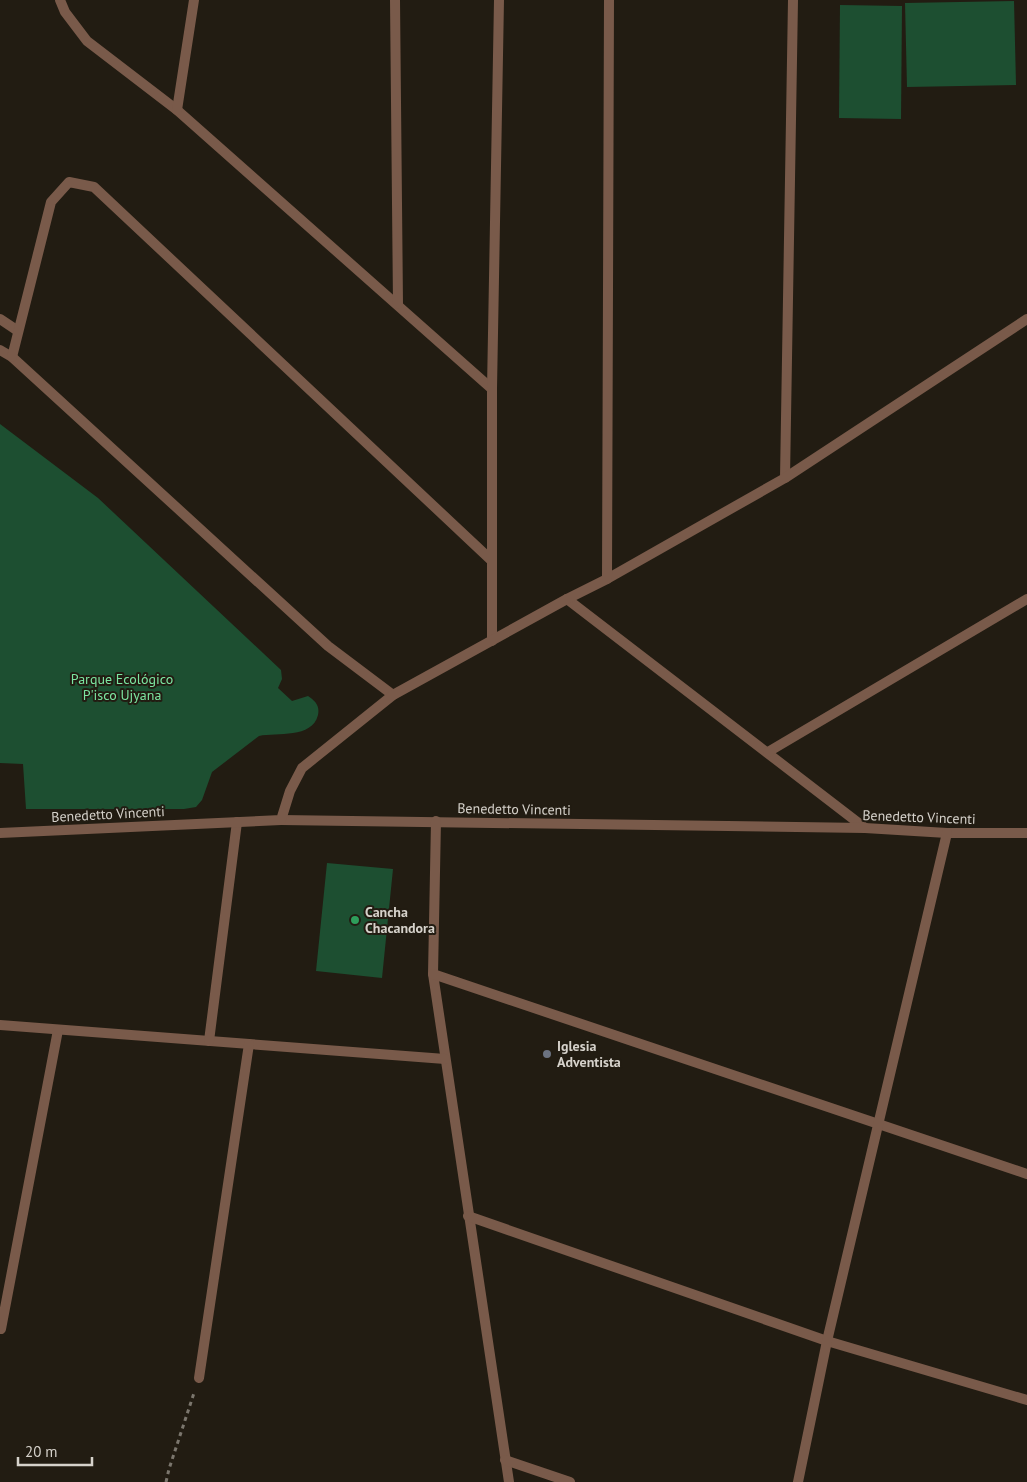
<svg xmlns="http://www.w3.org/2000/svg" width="1027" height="1482" font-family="'PT Sans',sans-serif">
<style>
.green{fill:#1d4f31}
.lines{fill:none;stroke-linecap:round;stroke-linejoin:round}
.path{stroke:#7b766d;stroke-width:3;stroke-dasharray:4 4;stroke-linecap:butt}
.minor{stroke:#795a4a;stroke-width:10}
.tertiary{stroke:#795a4a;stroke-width:10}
.leisure-dot{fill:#2e9e5b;stroke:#221c12;stroke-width:2}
.worship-dot{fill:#6b7280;stroke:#221c12;stroke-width:2}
.labels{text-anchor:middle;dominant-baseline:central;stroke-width:4;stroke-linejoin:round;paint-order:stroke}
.park-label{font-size:14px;fill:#7ce5a1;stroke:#221c12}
.street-label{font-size:14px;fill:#d6d2cb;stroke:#221c12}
.poi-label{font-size:14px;font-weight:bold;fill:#d6d2cb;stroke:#221c12;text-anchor:start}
</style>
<rect width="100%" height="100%" fill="#221c12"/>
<g class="green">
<path d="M 1014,1 L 1016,85 L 907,87 L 905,3 Z"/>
<path d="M 840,5 L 902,6 L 901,119 L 839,118 Z"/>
<path d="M 0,424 L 98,498 L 281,670 L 282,679 L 278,688 L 292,701 L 308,696 C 315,701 320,705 318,715 C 312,739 277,732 259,736 L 212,772 L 202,800 L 196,807 L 184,809 L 26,809 L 23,764 L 0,763 Z"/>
<path d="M 327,863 L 393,869 L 382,978 L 316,971 Z"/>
</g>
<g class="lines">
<path class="path" d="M 166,1482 L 169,1469 L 194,1393"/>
<g class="minor">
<path d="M 60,0 L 65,12 L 87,41 L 177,110 L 492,389"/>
<path d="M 395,0 L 398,304"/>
<path d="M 177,110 L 194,0"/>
<path d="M 0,319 L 18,331"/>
<path d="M 0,350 L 12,357 L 328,646 L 393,695"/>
<path d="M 12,357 L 51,202 L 69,182 L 94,187 L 491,560"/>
<path d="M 785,478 L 793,0"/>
<path d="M 607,579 L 785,478 L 1027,319"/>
<path d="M 567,599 L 865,828"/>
<path d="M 492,641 L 492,389 L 499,0"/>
<path d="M 768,752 L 1027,599"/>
<path d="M 281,820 L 865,828 L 947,833 L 1027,833"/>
<path d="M 436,821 L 433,974 L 509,1482"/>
<path d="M 433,974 L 1027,1174"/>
<path d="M 0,1025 L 445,1059"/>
<path d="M 209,1041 L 237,822"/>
<path d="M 468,1216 L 827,1341 L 1027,1400"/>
<path d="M 1,1329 L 58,1030"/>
<path d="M 199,1378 L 249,1044"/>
<path d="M 505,1460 L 570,1482"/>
<path d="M 798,1482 L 827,1341 L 947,833"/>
</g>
<path class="tertiary" d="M 0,833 L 281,820 L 290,791 L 302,768 L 393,695 L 567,599 L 607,579 L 609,0"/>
</g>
<circle class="leisure-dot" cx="355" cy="920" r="5"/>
<circle class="worship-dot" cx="547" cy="1054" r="5"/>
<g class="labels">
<g class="park-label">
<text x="122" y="679">Parque Ecológico<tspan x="122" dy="16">P'isco Ujyana</tspan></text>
</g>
<g class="street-label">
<text transform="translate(514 809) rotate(1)">Benedetto Vincenti</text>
<text transform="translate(108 814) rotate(-3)">Benedetto Vincenti</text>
<text transform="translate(919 817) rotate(2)">Benedetto Vincenti</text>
</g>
<g class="poi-label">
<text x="365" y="912">Cancha<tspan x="365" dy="16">Chacandora</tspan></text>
<text x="557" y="1046">Iglesia<tspan x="557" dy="16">Adventista</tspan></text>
</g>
</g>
<path d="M18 1457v8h74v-8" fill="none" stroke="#d6d2cb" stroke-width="2.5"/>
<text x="25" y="1457" font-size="15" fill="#d6d2cb" stroke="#221c12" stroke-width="4" paint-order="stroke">20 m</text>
</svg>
